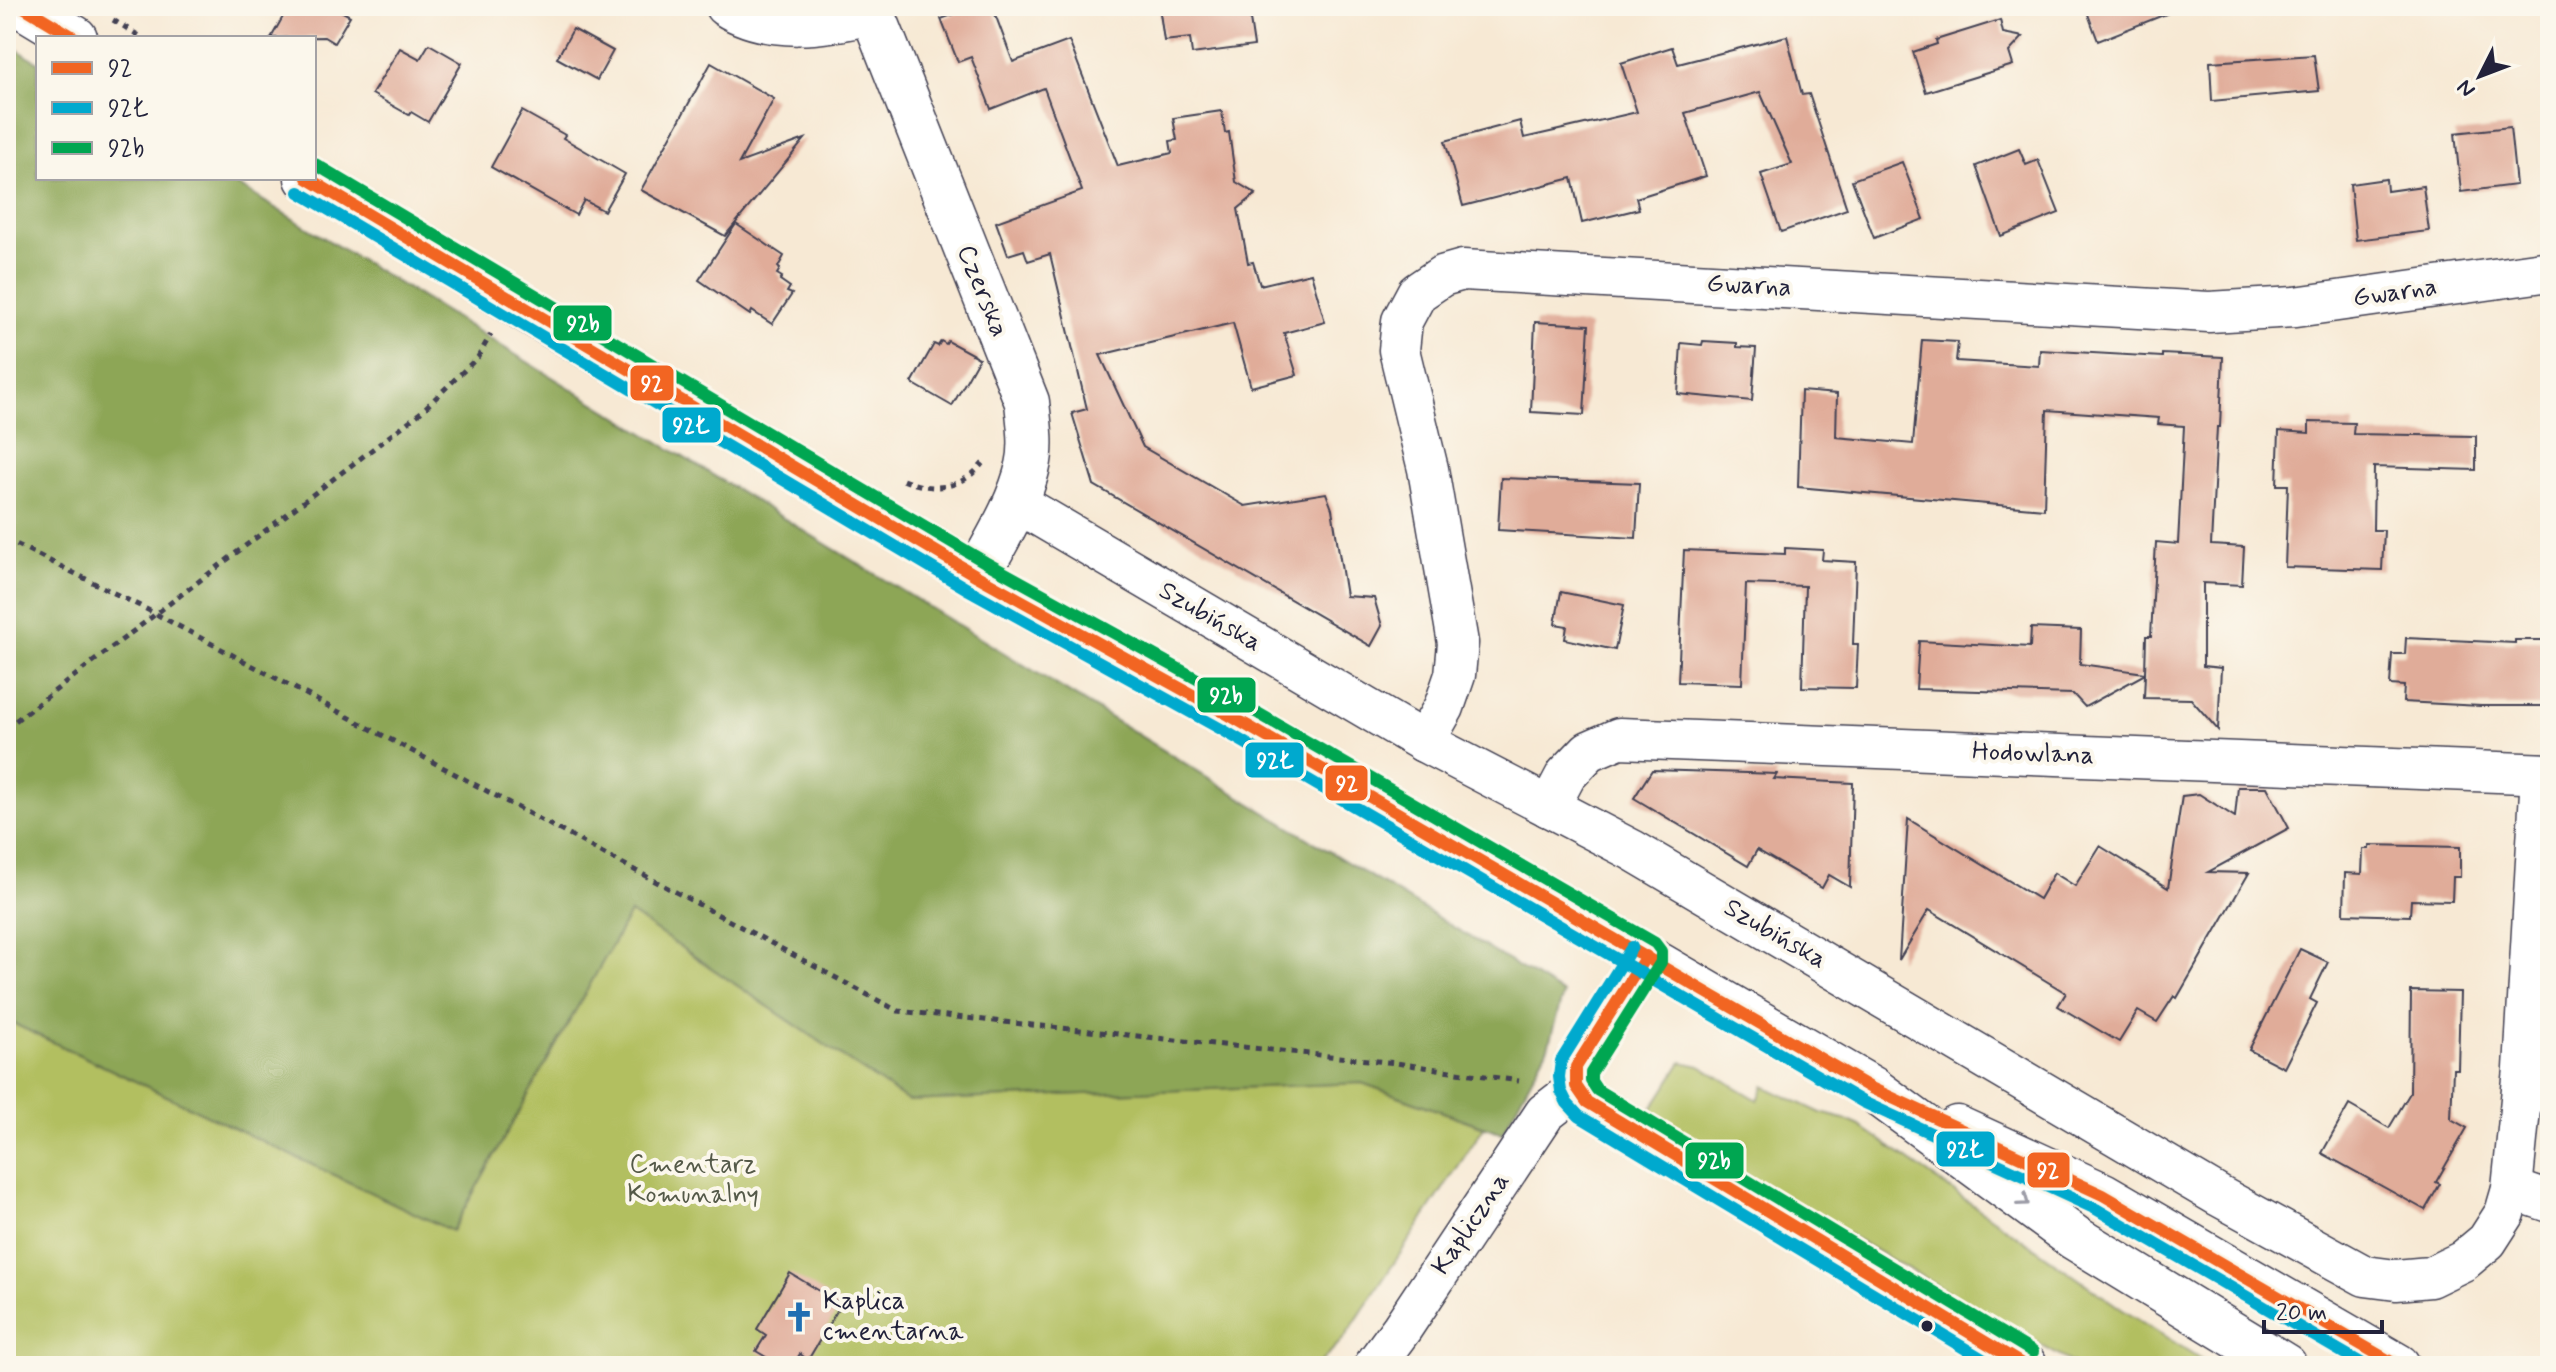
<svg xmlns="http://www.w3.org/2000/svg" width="2556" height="1372" font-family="Mynerve,sans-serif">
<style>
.green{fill:#b2bf61;stroke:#6a704e;stroke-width:2}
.forest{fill:#8da657;stroke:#586449;stroke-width:2}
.building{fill:#e0ac99}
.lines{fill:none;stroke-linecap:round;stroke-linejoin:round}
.street-casing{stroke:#424052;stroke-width:43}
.secondary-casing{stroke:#424052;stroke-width:47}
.path{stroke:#424052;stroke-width:5;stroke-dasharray:6 6;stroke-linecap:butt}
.street{stroke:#fff;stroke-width:40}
.secondary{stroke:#fff;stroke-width:44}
.bus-1-casing{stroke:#fbf7ec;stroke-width:18}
.bus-2-casing{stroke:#fbf7ec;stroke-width:18}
.bus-3-casing{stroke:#fbf7ec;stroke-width:18}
.bus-1{stroke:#f26522;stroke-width:12}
.bus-2{stroke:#00a9ce;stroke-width:12}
.bus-3{stroke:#00a651;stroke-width:12}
.oneway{stroke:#9c9ca7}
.bus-dot{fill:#22223b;stroke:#fbf7ec;stroke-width:3}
.labels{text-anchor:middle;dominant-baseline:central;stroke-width:8;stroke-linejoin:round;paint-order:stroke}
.street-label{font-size:26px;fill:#22223b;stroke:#fbf7ec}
.park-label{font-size:26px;fill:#545948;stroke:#fbf7ec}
.poi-label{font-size:26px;fill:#22223b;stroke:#fbf7ec;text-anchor:start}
.line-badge{stroke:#fbf7ec;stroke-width:3}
.badge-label{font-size:22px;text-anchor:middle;font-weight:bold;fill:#fff}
</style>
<rect width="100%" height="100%" fill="#fbf7ec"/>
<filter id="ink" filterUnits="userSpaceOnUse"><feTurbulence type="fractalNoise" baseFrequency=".0125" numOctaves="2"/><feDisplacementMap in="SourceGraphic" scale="16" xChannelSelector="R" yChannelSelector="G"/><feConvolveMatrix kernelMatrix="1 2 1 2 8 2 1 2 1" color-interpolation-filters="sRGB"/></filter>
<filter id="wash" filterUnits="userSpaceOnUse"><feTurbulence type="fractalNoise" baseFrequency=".006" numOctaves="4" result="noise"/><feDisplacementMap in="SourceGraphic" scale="32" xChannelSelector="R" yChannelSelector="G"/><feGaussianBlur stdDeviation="1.8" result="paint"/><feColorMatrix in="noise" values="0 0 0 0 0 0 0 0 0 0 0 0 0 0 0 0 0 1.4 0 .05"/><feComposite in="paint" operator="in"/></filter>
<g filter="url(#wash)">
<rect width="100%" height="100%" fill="#f7e9d4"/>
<g class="green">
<path d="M 630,913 L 908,1101 L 1362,1083 L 1484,1127 L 1345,1337 L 1317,1366 L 6,1366 L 6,1020 L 452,1231 Z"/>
<path d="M 1682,1062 L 1700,1066 L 1758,1100 L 1764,1086 L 1821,1113 L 1844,1119 L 1860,1126 L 2123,1310 L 2212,1366 L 2077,1366 L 1646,1118 Z"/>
</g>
<path class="forest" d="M 6,43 L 38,62 L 38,178 L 226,178 L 1563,994 L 1548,1047 L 1502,1133 L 1362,1083 L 908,1101 L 630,913 L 452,1231 L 6,1020 Z"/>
<g id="blocks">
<g class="building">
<path d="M 268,6 L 342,6 L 339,10 L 350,16 L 334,43 L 324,37 L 271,38 L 284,15 Z"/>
<path d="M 976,6 L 992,6 L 1013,62 L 1069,41 L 1118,166 L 1172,153 L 1170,141 L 1177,140 L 1173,118 L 1222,111 L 1225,133 L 1229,132 L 1236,182 L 1256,194 L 1238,209 L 1248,263 L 1253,262 L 1260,285 L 1311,273 L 1325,322 L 1284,333 L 1297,375 L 1251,387 L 1233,323 L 1100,355 L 1143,447 L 1245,506 L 1326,493 L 1332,509 L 1346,596 L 1374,598 L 1382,626 L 1371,646 L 1094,485 L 1072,413 L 1087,409 L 1050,254 L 1028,261 L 1024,250 L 1008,255 L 996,222 L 1082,191 L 1044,88 L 991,109 L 971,57 L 958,62 L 941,19 Z"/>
<path d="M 1159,6 L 1248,6 L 1254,46 L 1192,54 L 1190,38 L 1164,41 Z"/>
<path d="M 2085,6 L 2181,6 L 2181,8 L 2098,41 Z"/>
<path d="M 2000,20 L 2003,33 L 2023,37 L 2009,52 L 2013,65 L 1926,92 L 1913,52 L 1937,44 L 1936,40 Z"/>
<path d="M 573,29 L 613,51 L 597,80 L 557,58 Z"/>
<path d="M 1787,36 L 1802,95 L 1809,94 L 1847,209 L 1781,232 L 1761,174 L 1792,164 L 1760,92 L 1685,113 L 1706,176 L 1636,198 L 1639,209 L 1582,223 L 1572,178 L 1463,206 L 1445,141 L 1520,121 L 1524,138 L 1637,112 L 1621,63 L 1672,47 L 1678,64 Z"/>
<path d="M 429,44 L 462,63 L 428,122 L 411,112 L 409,115 L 372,94 L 400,48 L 420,59 Z"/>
<path d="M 2314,55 L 2319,91 L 2212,101 L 2210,62 Z"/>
<path d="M 711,63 L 774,99 L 739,163 L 805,139 L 725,236 L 641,190 Z"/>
<path d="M 522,111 L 565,135 L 563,138 L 625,174 L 604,211 L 584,200 L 576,215 L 491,167 Z"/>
<path d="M 2510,127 L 2516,185 L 2461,192 L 2455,133 Z"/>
<path d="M 2019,149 L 2026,165 L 2038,160 L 2059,213 L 2001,236 L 1976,166 Z"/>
<path d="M 1902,162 L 1924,219 L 1874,238 L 1852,180 Z"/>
<path d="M 2386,179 L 2387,191 L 2423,186 L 2429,231 L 2356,240 L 2350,184 Z"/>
<path d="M 736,224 L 784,256 L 778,267 L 780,269 L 777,274 L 782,277 L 780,280 L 790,287 L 787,292 L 792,294 L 772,324 L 752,311 L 750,315 L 699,280 Z"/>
<path d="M 1535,322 L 1589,325 L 1584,415 L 1531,412 Z"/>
<path d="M 1922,340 L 1958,342 L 1956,361 L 2039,366 L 2040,350 L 2162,357 L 2162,354 L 2223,357 L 2220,427 L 2217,427 L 2211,545 L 2244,547 L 2242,585 L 2203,583 L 2203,666 L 2221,668 L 2218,730 L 2191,699 L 2144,698 L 2145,674 L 2085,707 L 2073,694 L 1916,689 L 1919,641 L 2030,647 L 2031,628 L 2081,630 L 2080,664 L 2145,673 L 2146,636 L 2151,636 L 2156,542 L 2178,544 L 2184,426 L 2158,424 L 2159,418 L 2047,410 L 2044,509 L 1798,487 L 1801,391 L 1837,394 L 1836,437 L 1913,444 Z"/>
<path d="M 941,341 L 946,344 L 948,341 L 979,358 L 952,406 L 912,383 L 934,344 L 938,346 Z"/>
<path d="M 1703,341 L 1737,343 L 1737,347 L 1756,348 L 1752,401 L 1678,394 L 1681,343 L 1702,345 Z"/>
<path d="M 2309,422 L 2354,423 L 2353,434 L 2476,436 L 2476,470 L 2374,467 L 2373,530 L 2384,530 L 2382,570 L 2285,567 L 2288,485 L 2277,485 L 2279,431 L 2309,433 Z"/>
<path d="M 1501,478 L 1639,483 L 1636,538 L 1498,530 Z"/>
<path d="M 1785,548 L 1823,550 L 1822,560 L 1856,562 L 1853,644 L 1858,644 L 1856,688 L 1802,687 L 1805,586 L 1746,584 L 1742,684 L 1678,682 L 1684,550 L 1785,554 Z"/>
<path d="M 1561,592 L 1624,605 L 1615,650 L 1565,639 L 1567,626 L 1555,624 Z"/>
<path d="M 2406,638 L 2515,643 L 2515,640 L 2550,640 L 2550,706 L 2481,706 L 2403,702 L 2404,686 L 2390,685 L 2392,654 L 2405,654 Z"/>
<path d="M 1652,770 L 1777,774 L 1774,779 L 1853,783 L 1850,887 L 1829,875 L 1822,888 L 1757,850 L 1748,866 L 1634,798 Z"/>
<path d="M 2238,787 L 2267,787 L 2289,828 L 2208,872 L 2249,873 L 2177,998 L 2174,996 L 2157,1022 L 2138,1011 L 2119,1042 L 2058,1006 L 2066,993 L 1929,910 L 1899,960 L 1908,819 L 2039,899 L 2054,873 L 2075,886 L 2100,846 L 2168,888 L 2182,796 L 2199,794 L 2235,817 Z"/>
<path d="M 2369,845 L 2460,847 L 2460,877 L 2453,877 L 2452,901 L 2411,900 L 2410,916 L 2344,914 L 2345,873 L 2362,874 L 2363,849 L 2369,849 Z"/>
<path d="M 2300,949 L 2328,962 L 2310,999 L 2317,1003 L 2284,1068 L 2249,1050 Z"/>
<path d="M 2411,991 L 2460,992 L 2458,1069 L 2453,1069 L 2451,1119 L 2467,1128 L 2436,1182 L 2440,1184 L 2425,1210 L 2322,1153 L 2349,1105 L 2389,1128 L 2410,1093 Z"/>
<path d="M 790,1273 L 841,1304 L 808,1360 L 800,1354 L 792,1366 L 781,1366 L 756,1351 L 766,1335 L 757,1329 Z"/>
</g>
</g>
</g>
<g filter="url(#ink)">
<use href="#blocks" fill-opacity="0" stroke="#424052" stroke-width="2"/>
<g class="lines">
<g class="street-casing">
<g id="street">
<path d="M 725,6 C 769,34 825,25 872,14"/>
<path d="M 1016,502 L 1424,742 L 1632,850 L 2219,1196 L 2365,1276 L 2396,1280 L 2430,1277 L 2463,1261 L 2487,1241 L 2505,1213 L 2512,1189 L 2524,1069 L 2541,774"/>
<path d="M 1424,742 L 1444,707 L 1455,675 L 1458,643 L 1428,469 L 1399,350 L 1402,321 L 1417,293 L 1442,276 L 1463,270 L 2209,312 L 2295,307 L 2550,271"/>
<path d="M 1549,807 L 1566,775 L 1589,751 L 1619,738 L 2550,774"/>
<path d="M 2512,1189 L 2550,1202"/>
<path d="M 1374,1366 L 1402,1328 L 1545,1113 L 1576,1089"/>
</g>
</g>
<g class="secondary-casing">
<g id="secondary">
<path d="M 22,6 L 75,38"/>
<path d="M 870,6 L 1027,402 C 1029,423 1033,445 1028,466 C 1019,505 996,541 977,576"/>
<path d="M 307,178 L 511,301 L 977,576 L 1229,715 L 1871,1088 L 2075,1238 L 2285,1366"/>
<path d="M 1646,956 L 1576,1067 C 1573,1083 1576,1090 1587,1102 L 2025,1366"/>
<path d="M 1957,1128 L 2103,1195 L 2398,1366"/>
</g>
</g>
<g class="path">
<path d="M 113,20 L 143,38"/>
<path d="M 903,480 C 933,492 961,490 983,463"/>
<path d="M 6,539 L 156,614 L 898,1011 L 1396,1063 L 1519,1081"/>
<path d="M 6,728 L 420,413 L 478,357 L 491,334"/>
</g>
<use href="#street" class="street"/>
<use href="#secondary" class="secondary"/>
<g class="bus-1-casing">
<g id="bus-1">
<path d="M 22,6 L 75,38"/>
<path d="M 307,178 L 977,576 L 1229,715 L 1871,1088 L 2103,1195 L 2398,1366"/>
<path d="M 1646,956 L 1576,1067 L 1576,1086 L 1587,1102 L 2025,1366"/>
</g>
</g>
<g class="bus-2-casing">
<g id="bus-2">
<path d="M 299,192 L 969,590 L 1221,729 L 1863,1102 L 2096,1209 L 2366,1366"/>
<path d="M 1632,947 L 1561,1061 L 1559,1077 L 1561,1091 L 1567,1103 L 1579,1116 L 1994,1366"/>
</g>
</g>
<g class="bus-3-casing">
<path id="bus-3" d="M 315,164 L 985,562 L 1237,701 L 1655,943 L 1661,951 L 1661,962 L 1591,1073 L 1591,1081 L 1597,1090 L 2033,1352"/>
</g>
<use href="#bus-1" class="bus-1"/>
<use href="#bus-2" class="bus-2"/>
<use href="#bus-3" class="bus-3"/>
</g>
<defs><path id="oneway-chevron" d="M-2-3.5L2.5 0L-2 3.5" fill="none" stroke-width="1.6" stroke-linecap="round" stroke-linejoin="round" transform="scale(2)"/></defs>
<use class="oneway" href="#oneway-chevron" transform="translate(2024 1201) rotate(36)"/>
</g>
<defs>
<g id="church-bare" transform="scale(2.4)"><path d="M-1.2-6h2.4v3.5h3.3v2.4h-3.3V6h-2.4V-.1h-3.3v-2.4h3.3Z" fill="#1f6fb2" stroke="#fbf7ec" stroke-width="2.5" paint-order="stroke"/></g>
</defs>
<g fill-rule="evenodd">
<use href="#church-bare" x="799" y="1317"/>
</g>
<circle class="bus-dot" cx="1927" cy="1326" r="7"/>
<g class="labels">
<g class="street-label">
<text transform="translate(1749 286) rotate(3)">Gwarna</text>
<text transform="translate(982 291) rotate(68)">Czerska</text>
<text transform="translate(2395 293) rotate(-8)">Gwarna</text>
<text transform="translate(1210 617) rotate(30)">Szubińska</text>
<text transform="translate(2033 754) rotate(2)">Hodowlana</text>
<text transform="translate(1775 934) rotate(30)">Szubińska</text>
<text transform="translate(1471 1224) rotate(-56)">Kapliczna</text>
</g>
<g class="park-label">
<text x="693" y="1165">Cmentarz<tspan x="693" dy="30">Komunalny</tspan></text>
</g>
<g class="poi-label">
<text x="823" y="1302">Kaplica<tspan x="823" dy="30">cmentarna</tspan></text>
</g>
</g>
<g class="line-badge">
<rect x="552" y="304" width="61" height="38" rx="8" fill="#00a651"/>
<rect x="629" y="364" width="46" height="38" rx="8" fill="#f26522"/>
<rect x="661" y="406" width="61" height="38" rx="8" fill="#00a9ce"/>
<rect x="1196" y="676" width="61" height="38" rx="8" fill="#00a651"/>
<rect x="1244" y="741" width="61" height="38" rx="8" fill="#00a9ce"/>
<rect x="1324" y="764" width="45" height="38" rx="8" fill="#f26522"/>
<rect x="1935" y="1130" width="61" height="38" rx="8" fill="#00a9ce"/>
<rect x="1684" y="1141" width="61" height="39" rx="8" fill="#00a651"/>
<rect x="2026" y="1151" width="45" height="38" rx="8" fill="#f26522"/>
</g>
<g class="badge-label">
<text x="583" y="331">92b</text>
<text x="652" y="391">92</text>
<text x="691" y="433">92Ł</text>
<text x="1226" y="703">92b</text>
<text x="1275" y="768">92Ł</text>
<text x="1347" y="791">92</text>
<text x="1965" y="1157">92Ł</text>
<text x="1714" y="1168">92b</text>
<text x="2048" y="1178">92</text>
</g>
<rect width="2556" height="1372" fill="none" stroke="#fbf7ec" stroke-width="32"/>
<rect x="36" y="36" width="280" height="144" fill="#fbf7ec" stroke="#a4a2a5" stroke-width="2"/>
<rect x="52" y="62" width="40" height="12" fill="#f26522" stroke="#a4a2a5" stroke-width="2"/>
<text x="108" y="76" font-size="24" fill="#22223b">92</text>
<rect x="52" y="102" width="40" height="12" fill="#00a9ce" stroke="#a4a2a5" stroke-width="2"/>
<text x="108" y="116" font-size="24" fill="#22223b">92Ł</text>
<rect x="52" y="142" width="40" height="12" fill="#00a651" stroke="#a4a2a5" stroke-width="2"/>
<text x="108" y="156" font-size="24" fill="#22223b">92b</text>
<g transform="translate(2480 76) rotate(228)" stroke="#fbf7ec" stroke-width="6" paint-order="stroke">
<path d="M0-6L14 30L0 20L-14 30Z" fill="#22223b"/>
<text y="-12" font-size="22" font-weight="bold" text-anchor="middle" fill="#22223b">N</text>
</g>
<path d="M2264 1320v12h118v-12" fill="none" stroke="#22223b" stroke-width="4"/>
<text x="2276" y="1320" font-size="24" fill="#22223b" stroke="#fbf7ec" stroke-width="6" paint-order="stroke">20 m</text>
</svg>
